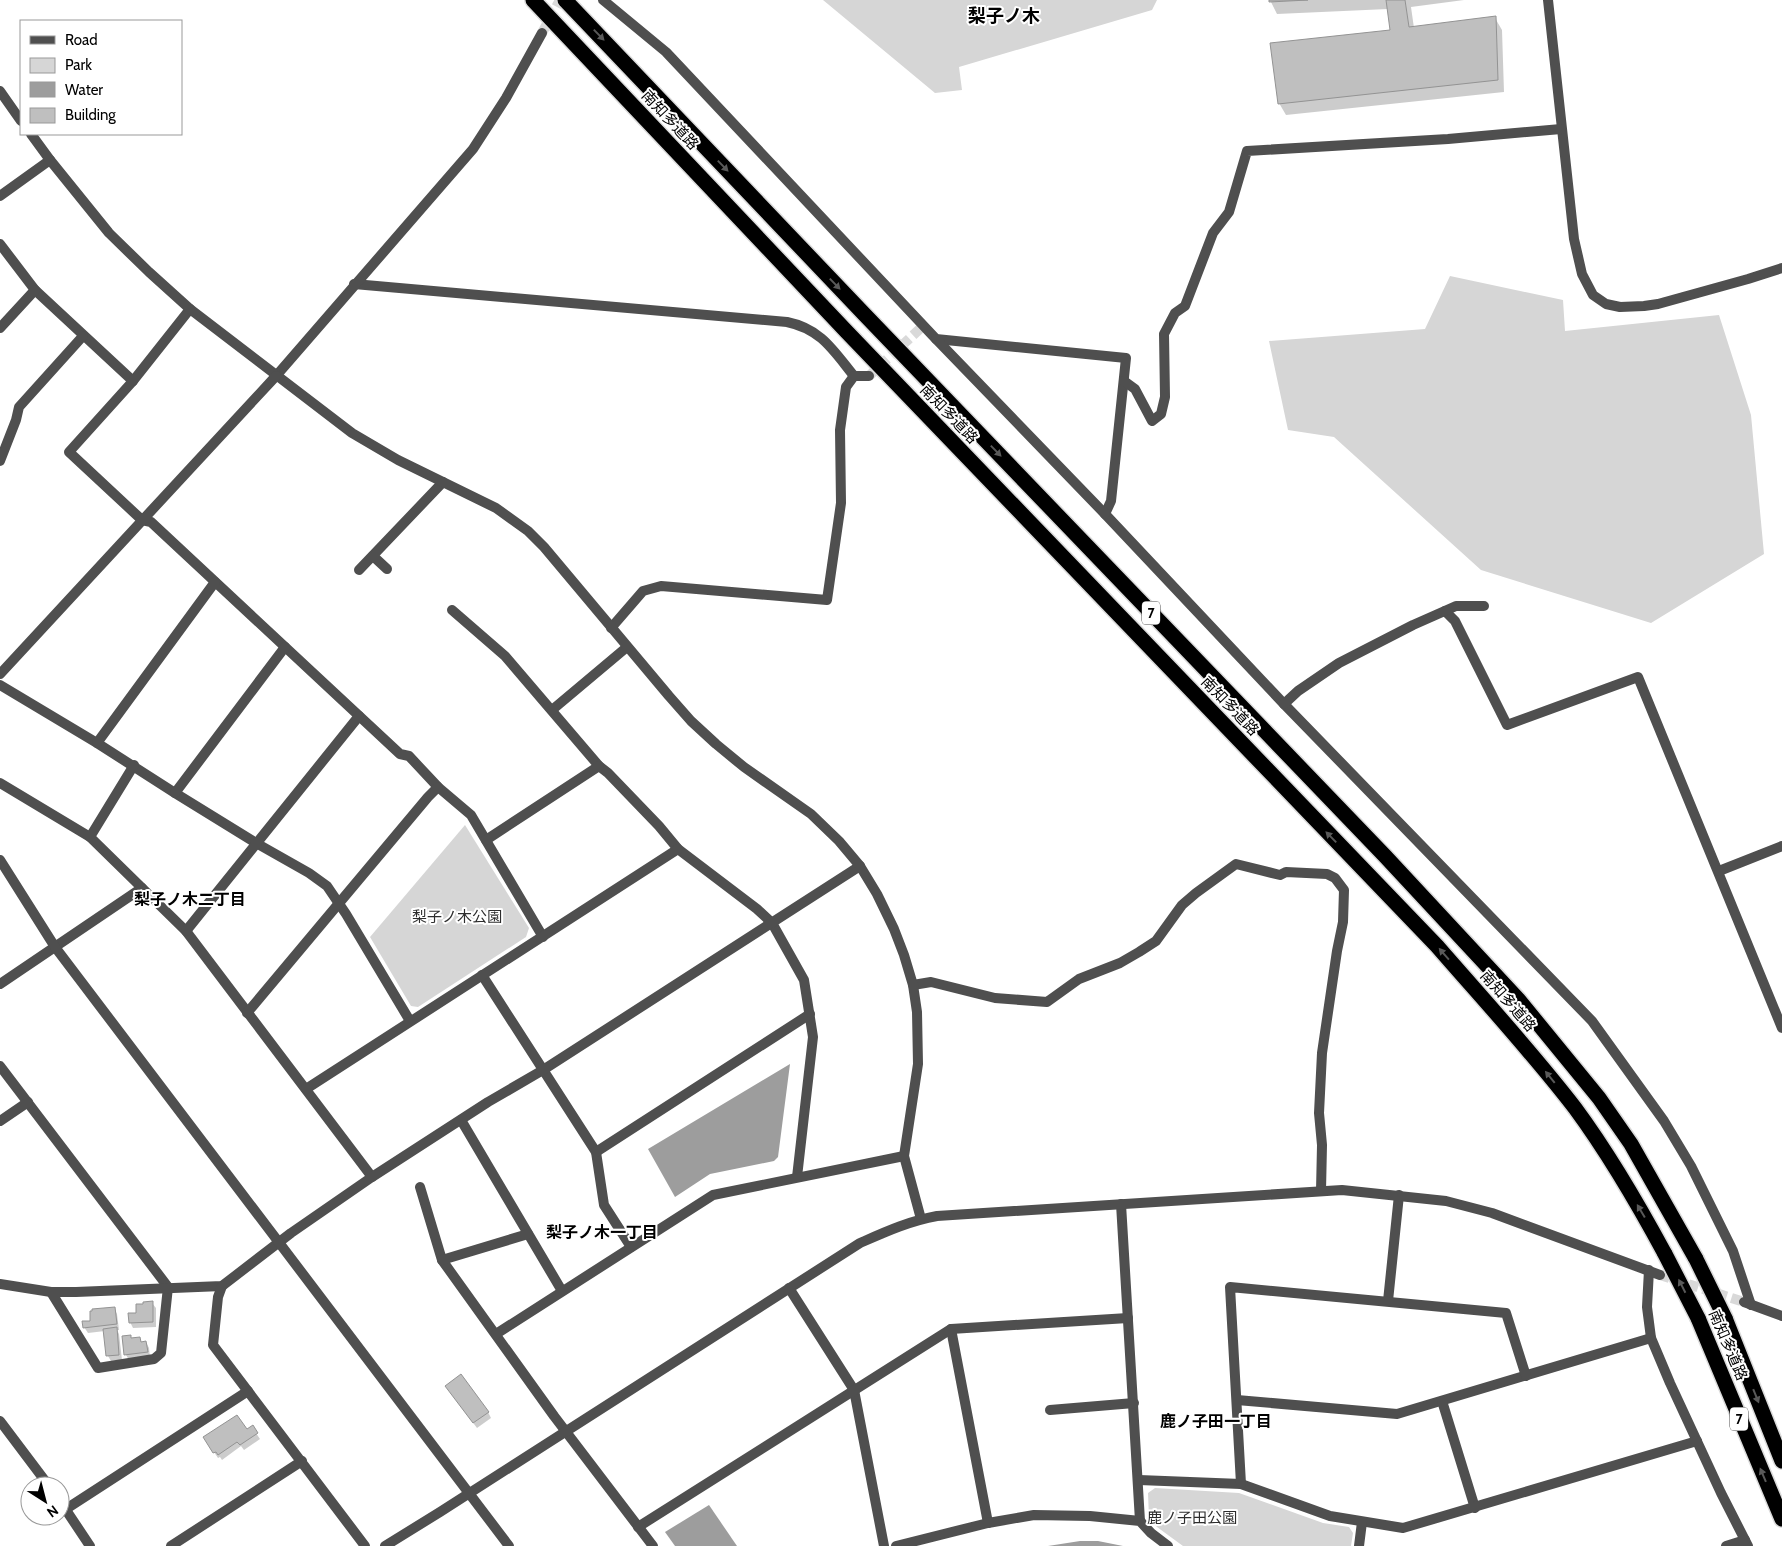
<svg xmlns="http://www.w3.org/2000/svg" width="1782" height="1546" font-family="Cabin,'Noto Sans JP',sans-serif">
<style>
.green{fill:#d6d6d6}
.water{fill:#9d9d9d}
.shadow{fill:#0003}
.building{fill:#bfbfbf;stroke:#939393}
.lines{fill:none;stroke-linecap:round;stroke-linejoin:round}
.minor-tunnel{stroke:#d9d9d9;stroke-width:10;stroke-dasharray:10 5;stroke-linecap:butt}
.tertiary-tunnel{stroke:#d9d9d9;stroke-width:10;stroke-dasharray:10 5;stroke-linecap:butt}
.motorway-casing{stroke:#dbdbdb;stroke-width:18}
.minor{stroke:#4f4f4f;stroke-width:10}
.tertiary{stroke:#4f4f4f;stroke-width:10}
.motorway{stroke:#000;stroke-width:15}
.motorway-bridge-casing{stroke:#dbdbdb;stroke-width:18;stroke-linecap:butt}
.motorway-bridge{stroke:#000;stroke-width:15}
.oneway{fill:#595959}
.labels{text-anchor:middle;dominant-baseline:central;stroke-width:4;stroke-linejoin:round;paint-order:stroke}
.shield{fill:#fff;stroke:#4c4c4c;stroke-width:1}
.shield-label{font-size:14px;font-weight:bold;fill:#000}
.street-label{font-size:15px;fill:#000;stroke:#fff}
.park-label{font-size:15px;fill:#2d2d2d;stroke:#fff}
.neighbourhood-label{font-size:16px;font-weight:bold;fill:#000;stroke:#fff}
.quarter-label{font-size:18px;font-weight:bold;fill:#000;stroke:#fff}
</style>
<rect width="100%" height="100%" fill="#fff"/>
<g class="green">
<path d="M 823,0 L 1157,0 L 1152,10 L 959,67 L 962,90 L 935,93 Z"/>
<path d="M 1450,276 L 1563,300 L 1565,331 L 1719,315 L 1751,415 L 1764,554 L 1651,623 L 1481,570 L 1334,437 L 1288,430 L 1269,341 L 1425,329 Z"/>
<path d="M 465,825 L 529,928 L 526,937 L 418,1007 L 411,1006 L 370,937 Z"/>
<path d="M 1155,1488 L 1239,1493 L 1323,1523 L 1349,1527 L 1353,1533 L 1351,1546 L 1183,1546 L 1157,1527 L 1149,1518 L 1148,1493 Z"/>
</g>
<g class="water">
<path d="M 790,1064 L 778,1157 L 774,1161 L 710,1174 L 675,1197 L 648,1149 Z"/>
<path d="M 709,1505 L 737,1546 L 675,1546 L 665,1532 Z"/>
<path d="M 1080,1541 L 1098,1541 L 1123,1546 L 1048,1546 Z"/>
</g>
<g class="shadow">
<path d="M 1270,0 L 1464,0 L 1411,7 L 1414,28 L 1495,18 L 1502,30 L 1504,92 L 1286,115 L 1279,103 L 1392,31 L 1388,9 L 1277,14 Z"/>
<path d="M 152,1303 L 156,1308 L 156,1327 L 133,1328 L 130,1322 Z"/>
<path d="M 114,1308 L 117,1314 L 119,1330 L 117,1330 L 119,1334 L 122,1360 L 111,1361 L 108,1356 L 105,1331 L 88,1333 L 84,1327 Z"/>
<path d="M 130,1336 L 132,1339 L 139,1338 L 142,1343 L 146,1342 L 149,1348 L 150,1358 L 129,1360 L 126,1355 Z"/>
<path d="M 450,1392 L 488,1412 L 491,1418 L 477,1428 Z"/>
<path d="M 252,1427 L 260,1439 L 244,1450 L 241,1446 L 222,1460 L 220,1457 L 218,1458 L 208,1443 L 246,1431 Z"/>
</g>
<g class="building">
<path d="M 1269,0 L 1308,0 L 1269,2 Z"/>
<path d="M 1386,0 L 1405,0 L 1409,27 L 1496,16 L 1498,80 L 1278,104 L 1270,43 L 1390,30 Z"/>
<path d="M 153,1301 L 153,1322 L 129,1323 L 128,1313 L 136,1313 L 136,1304 L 143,1304 L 143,1302 Z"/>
<path d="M 115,1307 L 117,1324 L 83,1328 L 82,1321 L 90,1321 L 90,1311 L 92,1311 L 92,1309 Z"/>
<path d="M 117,1327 L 119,1355 L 106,1356 L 103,1329 Z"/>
<path d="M 131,1335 L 131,1338 L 140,1337 L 141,1342 L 146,1341 L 148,1352 L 124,1355 L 122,1336 Z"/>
<path d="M 461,1374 L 489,1412 L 473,1423 L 445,1386 Z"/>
<path d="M 237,1415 L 247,1429 L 253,1425 L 258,1433 L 240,1445 L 237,1442 L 218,1455 L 216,1452 L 213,1453 L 203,1437 Z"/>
</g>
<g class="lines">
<g class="minor-tunnel">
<path d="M 542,33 L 560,0"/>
<path d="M 869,376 L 923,326"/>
</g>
<path class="tertiary-tunnel" d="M 1660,1275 L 1744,1302"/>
<g class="motorway-casing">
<g id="motorway">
<path d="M 533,0 L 846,331 L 1437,946 C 1483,999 1532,1052 1575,1108 C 1609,1154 1638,1204 1665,1254"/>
<path d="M 565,0 L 865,315 L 1385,856 L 1518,999 L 1599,1098 L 1631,1144 L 1696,1259"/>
<path d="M 1698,1318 L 1782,1519"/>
<path d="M 1725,1318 L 1782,1461"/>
</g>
</g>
<g class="minor">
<path d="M 603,0 L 666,52 L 936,339 L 1126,358 L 1111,501 L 1105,514 L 1284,704 L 1592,1021 L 1664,1121 L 1691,1166 L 1733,1251 L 1751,1305"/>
<path d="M 1548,0 L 1574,239 L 1582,274 L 1593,295 L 1606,304 L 1620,307 L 1644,306 L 1658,304 L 1748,279 L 1782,268"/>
<path d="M 0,196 L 50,160"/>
<path d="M 0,244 L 35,290 L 133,381"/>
<path d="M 354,284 L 787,322 C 821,329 833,350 854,376"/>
<path d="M 190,309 L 133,381 L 69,452 L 142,520 L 151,522 L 400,754 L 409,756 L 438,787 L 471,815 L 543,937"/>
<path d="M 0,328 L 35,290"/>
<path d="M 936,339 L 1105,514"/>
<path d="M 276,376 L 473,149 L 506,98 L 542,33"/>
<path d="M 1124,381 L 1135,389 L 1152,421 L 1161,414 L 1165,397 L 1164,334 L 1175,313 L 1185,306 L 1213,233 L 1229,212 L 1247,151 L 1448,139 L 1561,129"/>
<path d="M 0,461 L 16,420 L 19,407 L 83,336"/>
<path d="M 373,556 L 387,569"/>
<path d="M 359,570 L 443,482"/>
<path d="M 452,610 L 505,656 L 599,766 L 608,773 L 659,826 L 678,849 L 757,909 L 772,923 L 804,980 L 813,1037 L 797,1177"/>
<path d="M 1445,611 L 1455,621 L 1507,725 L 1638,677 L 1782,1028"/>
<path d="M 611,628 L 643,591 L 661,586 L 827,600 L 841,503 L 840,430 L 846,387 L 854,376 L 869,376"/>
<path d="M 0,685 L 97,743 L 175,793 L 256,843 L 309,873 L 327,886 L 346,914 L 410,1021"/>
<path d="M 1284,704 L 1298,691 L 1339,663 L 1413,625 L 1456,606 L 1484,606"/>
<path d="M 552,710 L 627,647"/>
<path d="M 97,743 L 215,582"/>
<path d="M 0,783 L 90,837 L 186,931 L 372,1177"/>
<path d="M 175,793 L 285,647"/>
<path d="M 90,837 L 134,765"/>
<path d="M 486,840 L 599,766"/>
<path d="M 1719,871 L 1782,846"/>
<path d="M 186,931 L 359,716"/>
<path d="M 482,975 L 596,1152 L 604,1205 L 631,1247"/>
<path d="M 0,984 L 142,888"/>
<path d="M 913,985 L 931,982 L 995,998 L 1047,1002 L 1079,979 L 1120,963 L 1139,952 L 1156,941 L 1182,905 L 1196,893 L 1236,864 L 1280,875 L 1286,872 L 1327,874 L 1335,878 L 1344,890 L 1343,922 L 1337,951 L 1322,1053 L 1319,1113 L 1322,1145 L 1321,1191"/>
<path d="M 247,1013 L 428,797 L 438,787"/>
<path d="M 0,1066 L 168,1287 L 161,1353 L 154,1359 L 98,1368 L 51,1292"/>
<path d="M 306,1089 L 678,849"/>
<path d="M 461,1120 L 562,1291"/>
<path d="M 0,1121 L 28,1102"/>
<path d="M 596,1152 L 810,1014"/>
<path d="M 420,1187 L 442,1260 L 554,1416 L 653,1546"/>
<path d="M 1121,1204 L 1140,1521"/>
<path d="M 442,1260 L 528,1234"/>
<path d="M 1649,1270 L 1647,1307 L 1651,1338 L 1670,1383 L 1721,1493 L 1748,1546"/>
<path d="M 0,1284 L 51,1292 L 76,1292 L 222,1286 L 291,1233 L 372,1177 L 488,1102 L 543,1070 L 860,866"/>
<path d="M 222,1286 L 218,1297 L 213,1345 L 365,1546"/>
<path d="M 789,1288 L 854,1390 L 884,1546"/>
<path d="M 1388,1301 L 1399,1195"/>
<path d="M 951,1329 L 988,1523"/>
<path d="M 496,1334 L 713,1195 L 904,1156"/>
<path d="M 1237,1400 L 1397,1414 L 1651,1338"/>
<path d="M 1442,1401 L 1475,1508"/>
<path d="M 1050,1410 L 1134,1403"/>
<path d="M 0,1421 L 49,1486"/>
<path d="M 1139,1480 L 1241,1484 L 1330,1516 L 1403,1528 L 1697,1441"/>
<path d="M 1241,1484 L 1230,1287 L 1506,1313 L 1526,1376"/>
<path d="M 60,1501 L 90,1546"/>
<path d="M 66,1509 L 248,1391"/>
<path d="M 638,1527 L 951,1329 L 1128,1318"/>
<path d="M 171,1546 L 302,1461"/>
<path d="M 896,1546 L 988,1523 L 1034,1515 L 1090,1516 L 1140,1521 L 1151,1533 L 1168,1546"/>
<path d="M 1359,1546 L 1362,1522"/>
<path d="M 1726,1546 L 1745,1540"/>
</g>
<g class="tertiary">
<path d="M 0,91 L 21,121"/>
<path d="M 31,134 L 50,160 L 109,233 L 149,272 L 190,309 L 352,433 L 398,460 L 496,508 L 528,531 L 544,547 L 669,696 L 691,721 L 716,744 L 744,767 L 811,814 L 839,841 L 860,866 L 877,894 L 894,929 L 904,955 L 913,985 L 917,1012 L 918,1064 L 904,1156 L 921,1219"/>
<path d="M 0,674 L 276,376"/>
<path d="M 0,860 L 55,947 L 509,1546"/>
<path d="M 1744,1302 L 1782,1316"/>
<path d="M 385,1546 L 440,1512 L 860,1243 C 885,1232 909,1221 937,1216 L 1342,1190 L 1446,1201 L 1492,1213 L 1660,1275"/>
</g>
<use href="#motorway" class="motorway"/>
<g class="motorway-bridge-casing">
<g id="motorway-bridge">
<path d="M 1665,1254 L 1698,1318"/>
<path d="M 1696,1259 L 1725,1318"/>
</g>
</g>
<use href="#motorway-bridge" class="motorway-bridge"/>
</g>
<defs><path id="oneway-solid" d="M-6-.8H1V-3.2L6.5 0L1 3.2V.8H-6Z" transform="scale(1.25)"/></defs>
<g class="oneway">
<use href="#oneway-solid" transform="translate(599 35) rotate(46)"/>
<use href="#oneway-solid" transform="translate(723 166) rotate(46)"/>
<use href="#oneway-solid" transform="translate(835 284) rotate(46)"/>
<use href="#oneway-solid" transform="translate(996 451) rotate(46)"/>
<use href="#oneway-solid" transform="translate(1331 837) rotate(-134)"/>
<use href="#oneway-solid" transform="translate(1444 954) rotate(-131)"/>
<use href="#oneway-solid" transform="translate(1550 1077) rotate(-129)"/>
<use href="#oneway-solid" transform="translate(1641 1211) rotate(-121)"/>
<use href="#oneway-solid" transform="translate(1682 1286) rotate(-117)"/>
<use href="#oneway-solid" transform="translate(1756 1396) rotate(68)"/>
<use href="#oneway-solid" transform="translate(1763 1475) rotate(-113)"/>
</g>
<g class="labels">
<g class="shield">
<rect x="1142" y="601.5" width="18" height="23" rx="4"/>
<rect x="1730" y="1407.5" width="18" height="23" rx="4"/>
</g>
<g class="shield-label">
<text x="1151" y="613">7</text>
<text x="1739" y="1419">7</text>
</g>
<g class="street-label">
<text transform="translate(670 120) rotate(47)">南知多道路</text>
<text transform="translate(949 414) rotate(46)">南知多道路</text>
<text transform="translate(1230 706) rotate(46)">南知多道路</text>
<text transform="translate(1508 1001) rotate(49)">南知多道路</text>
<text transform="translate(1728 1345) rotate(67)">南知多道路</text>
</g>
<g class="park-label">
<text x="457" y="917">梨子ノ木公園</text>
<text x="1192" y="1518">鹿ノ子田公園</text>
</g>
<g class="neighbourhood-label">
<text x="190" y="899">梨子ノ木二丁目</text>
<text x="602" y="1232">梨子ノ木一丁目</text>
<text x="1216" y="1421">鹿ノ子田一丁目</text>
</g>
<g class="quarter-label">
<text x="1004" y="16">梨子ノ木</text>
</g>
</g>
<rect x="20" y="20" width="162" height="115" fill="#ffffff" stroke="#999999"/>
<rect x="30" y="36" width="25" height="8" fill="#4f4f4f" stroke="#999999"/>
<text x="65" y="45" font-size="15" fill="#000000">Road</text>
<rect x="30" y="58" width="25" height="15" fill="#d6d6d6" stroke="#999999"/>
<text x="65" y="70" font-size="15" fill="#000000">Park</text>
<rect x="30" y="82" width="25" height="15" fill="#9d9d9d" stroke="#999999"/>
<text x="65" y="95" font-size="15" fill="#000000">Water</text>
<rect x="30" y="108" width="25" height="15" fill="#bfbfbf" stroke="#999999"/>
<text x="65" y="120" font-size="15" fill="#000000">Building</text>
<g transform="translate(45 1501) rotate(144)"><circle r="24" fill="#ffffff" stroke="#999999"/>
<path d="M0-4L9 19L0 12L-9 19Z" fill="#000000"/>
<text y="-8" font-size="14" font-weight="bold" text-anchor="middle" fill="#000000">N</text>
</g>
</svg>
